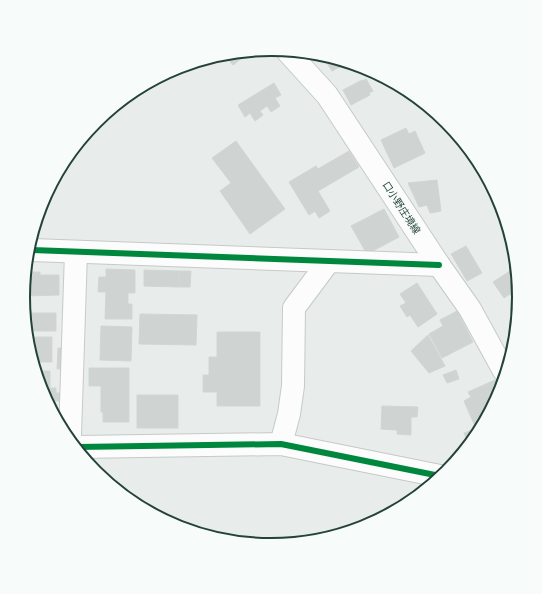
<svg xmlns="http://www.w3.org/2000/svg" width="542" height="594" font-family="'Fira Sans','Noto Sans JP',sans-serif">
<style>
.building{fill:#cfd4d2;stroke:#d1d6d4}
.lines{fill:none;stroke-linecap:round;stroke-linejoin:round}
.minor-casing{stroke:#c5cac8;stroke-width:24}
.secondary-casing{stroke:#c3cbc8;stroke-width:24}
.minor{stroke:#fcfcfc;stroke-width:22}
.secondary{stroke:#fcfcfc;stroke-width:22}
.cycleway-casing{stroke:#f7fbf9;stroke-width:8}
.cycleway{stroke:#00873e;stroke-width:6}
.labels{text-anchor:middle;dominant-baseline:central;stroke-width:3;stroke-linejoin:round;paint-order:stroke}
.street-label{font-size:10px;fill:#24423a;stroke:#f7fbf9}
.rim{fill:none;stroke:#24423a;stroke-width:2}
</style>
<rect width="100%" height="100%" fill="#e8edeb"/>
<g class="building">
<path d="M 247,54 L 233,65 L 227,58 Z"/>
<path d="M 325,60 L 345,64 L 332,71 Z"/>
<path d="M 366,79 L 373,91 L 369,93 L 370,95 L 351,105 L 343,90 L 362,80 L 363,81 Z"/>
<path d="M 274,83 L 281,95 L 275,98 L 280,106 L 271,112 L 267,106 L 260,111 L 263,115 L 255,121 L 250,113 L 245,117 L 238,105 Z"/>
<path d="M 406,128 L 409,134 L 415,131 L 425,153 L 394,168 L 381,140 Z"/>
<path d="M 236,141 L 285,209 L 250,234 L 220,191 L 231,183 L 212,158 Z"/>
<path d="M 349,151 L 359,167 L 318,191 L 330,211 L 319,218 L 315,211 L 309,215 L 289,182 L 316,166 L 318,169 Z"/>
<path d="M 437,180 L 441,211 L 430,213 L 427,205 L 419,207 L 408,183 Z"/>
<path d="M 384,209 L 399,237 L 367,254 L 351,226 Z"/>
<path d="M 466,246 L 482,273 L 467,281 L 451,254 Z"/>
<path d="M 106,269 L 135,270 L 135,293 L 128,293 L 128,304 L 132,304 L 132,319 L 105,319 L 106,292 L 98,292 L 99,277 L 106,277 Z"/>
<path d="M 513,269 L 519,297 L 517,305 L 510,294 L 504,298 L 493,282 Z"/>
<path d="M 144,270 L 179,271 L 179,287 L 144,286 Z"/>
<path d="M 179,271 L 191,271 L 190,287 L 179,287 Z"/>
<path d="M 28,272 L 40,272 L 40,275 L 59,275 L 59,295 L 23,296 Z"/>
<path d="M 417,283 L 437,314 L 418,327 L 410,315 L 407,317 L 400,306 L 406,303 L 400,294 Z"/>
<path d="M 457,311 L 473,342 L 442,358 L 429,334 L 443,326 L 440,320 Z"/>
<path d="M 26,313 L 56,313 L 56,331 L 30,331 Z"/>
<path d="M 140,314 L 197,315 L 196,345 L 139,344 Z"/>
<path d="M 101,326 L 132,327 L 131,361 L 100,360 Z"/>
<path d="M 217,332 L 260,332 L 260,406 L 217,406 L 217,392 L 203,392 L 203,375 L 209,375 L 209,357 L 217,357 Z"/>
<path d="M 428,335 L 445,366 L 429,373 L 411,351 Z"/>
<path d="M 31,337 L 52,337 L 52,362 L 36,362 Z"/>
<path d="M 58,348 L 64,348 L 63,369 L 57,369 Z"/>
<path d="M 89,368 L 129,368 L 129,422 L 103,422 L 103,412 L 101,412 L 101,386 L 89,386 Z"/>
<path d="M 456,370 L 459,379 L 447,383 L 443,375 Z"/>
<path d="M 38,371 L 50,371 L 50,388 L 56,388 L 56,393 L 62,393 L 62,401 L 48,401 L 42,392 Z"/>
<path d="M 495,380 L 500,392 L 480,422 L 474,424 L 464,401 L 471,397 L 468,392 Z"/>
<rect x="137" y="395" width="41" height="33"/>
<path d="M 382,406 L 418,407 L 417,417 L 411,417 L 411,435 L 397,434 L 397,430 L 381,429 Z"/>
<path d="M 475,429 L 467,441 L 464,433 Z"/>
</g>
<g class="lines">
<g class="minor-casing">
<g id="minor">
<path d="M 32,250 L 439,265"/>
<path d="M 70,435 L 76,252"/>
<path d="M 281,444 L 289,414 L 293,386 L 294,308 L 329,261"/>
<path d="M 78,447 L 281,444 L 440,476"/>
</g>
</g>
<g class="secondary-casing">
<path id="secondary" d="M 288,52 L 327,95 L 439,265 L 470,309 L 504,371"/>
</g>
<use href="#minor" class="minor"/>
<use href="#secondary" class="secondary"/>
<g class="cycleway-casing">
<g id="cycleway">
<path d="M 32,250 L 439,265"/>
<path d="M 78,447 L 281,444 L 440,476"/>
</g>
</g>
<use href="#cycleway" class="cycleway"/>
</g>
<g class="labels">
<g class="street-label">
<text transform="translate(401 208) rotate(57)">口小野庄境線</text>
</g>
</g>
<path d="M0 0H542V594H0ZM30 297a241 241 0 1 1 482 0a241 241 0 1 1-482 0Z" fill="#f7fbf9" fill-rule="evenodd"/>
<path class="rim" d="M30 297a241 241 0 1 1 482 0a241 241 0 1 1-482 0Z"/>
</svg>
